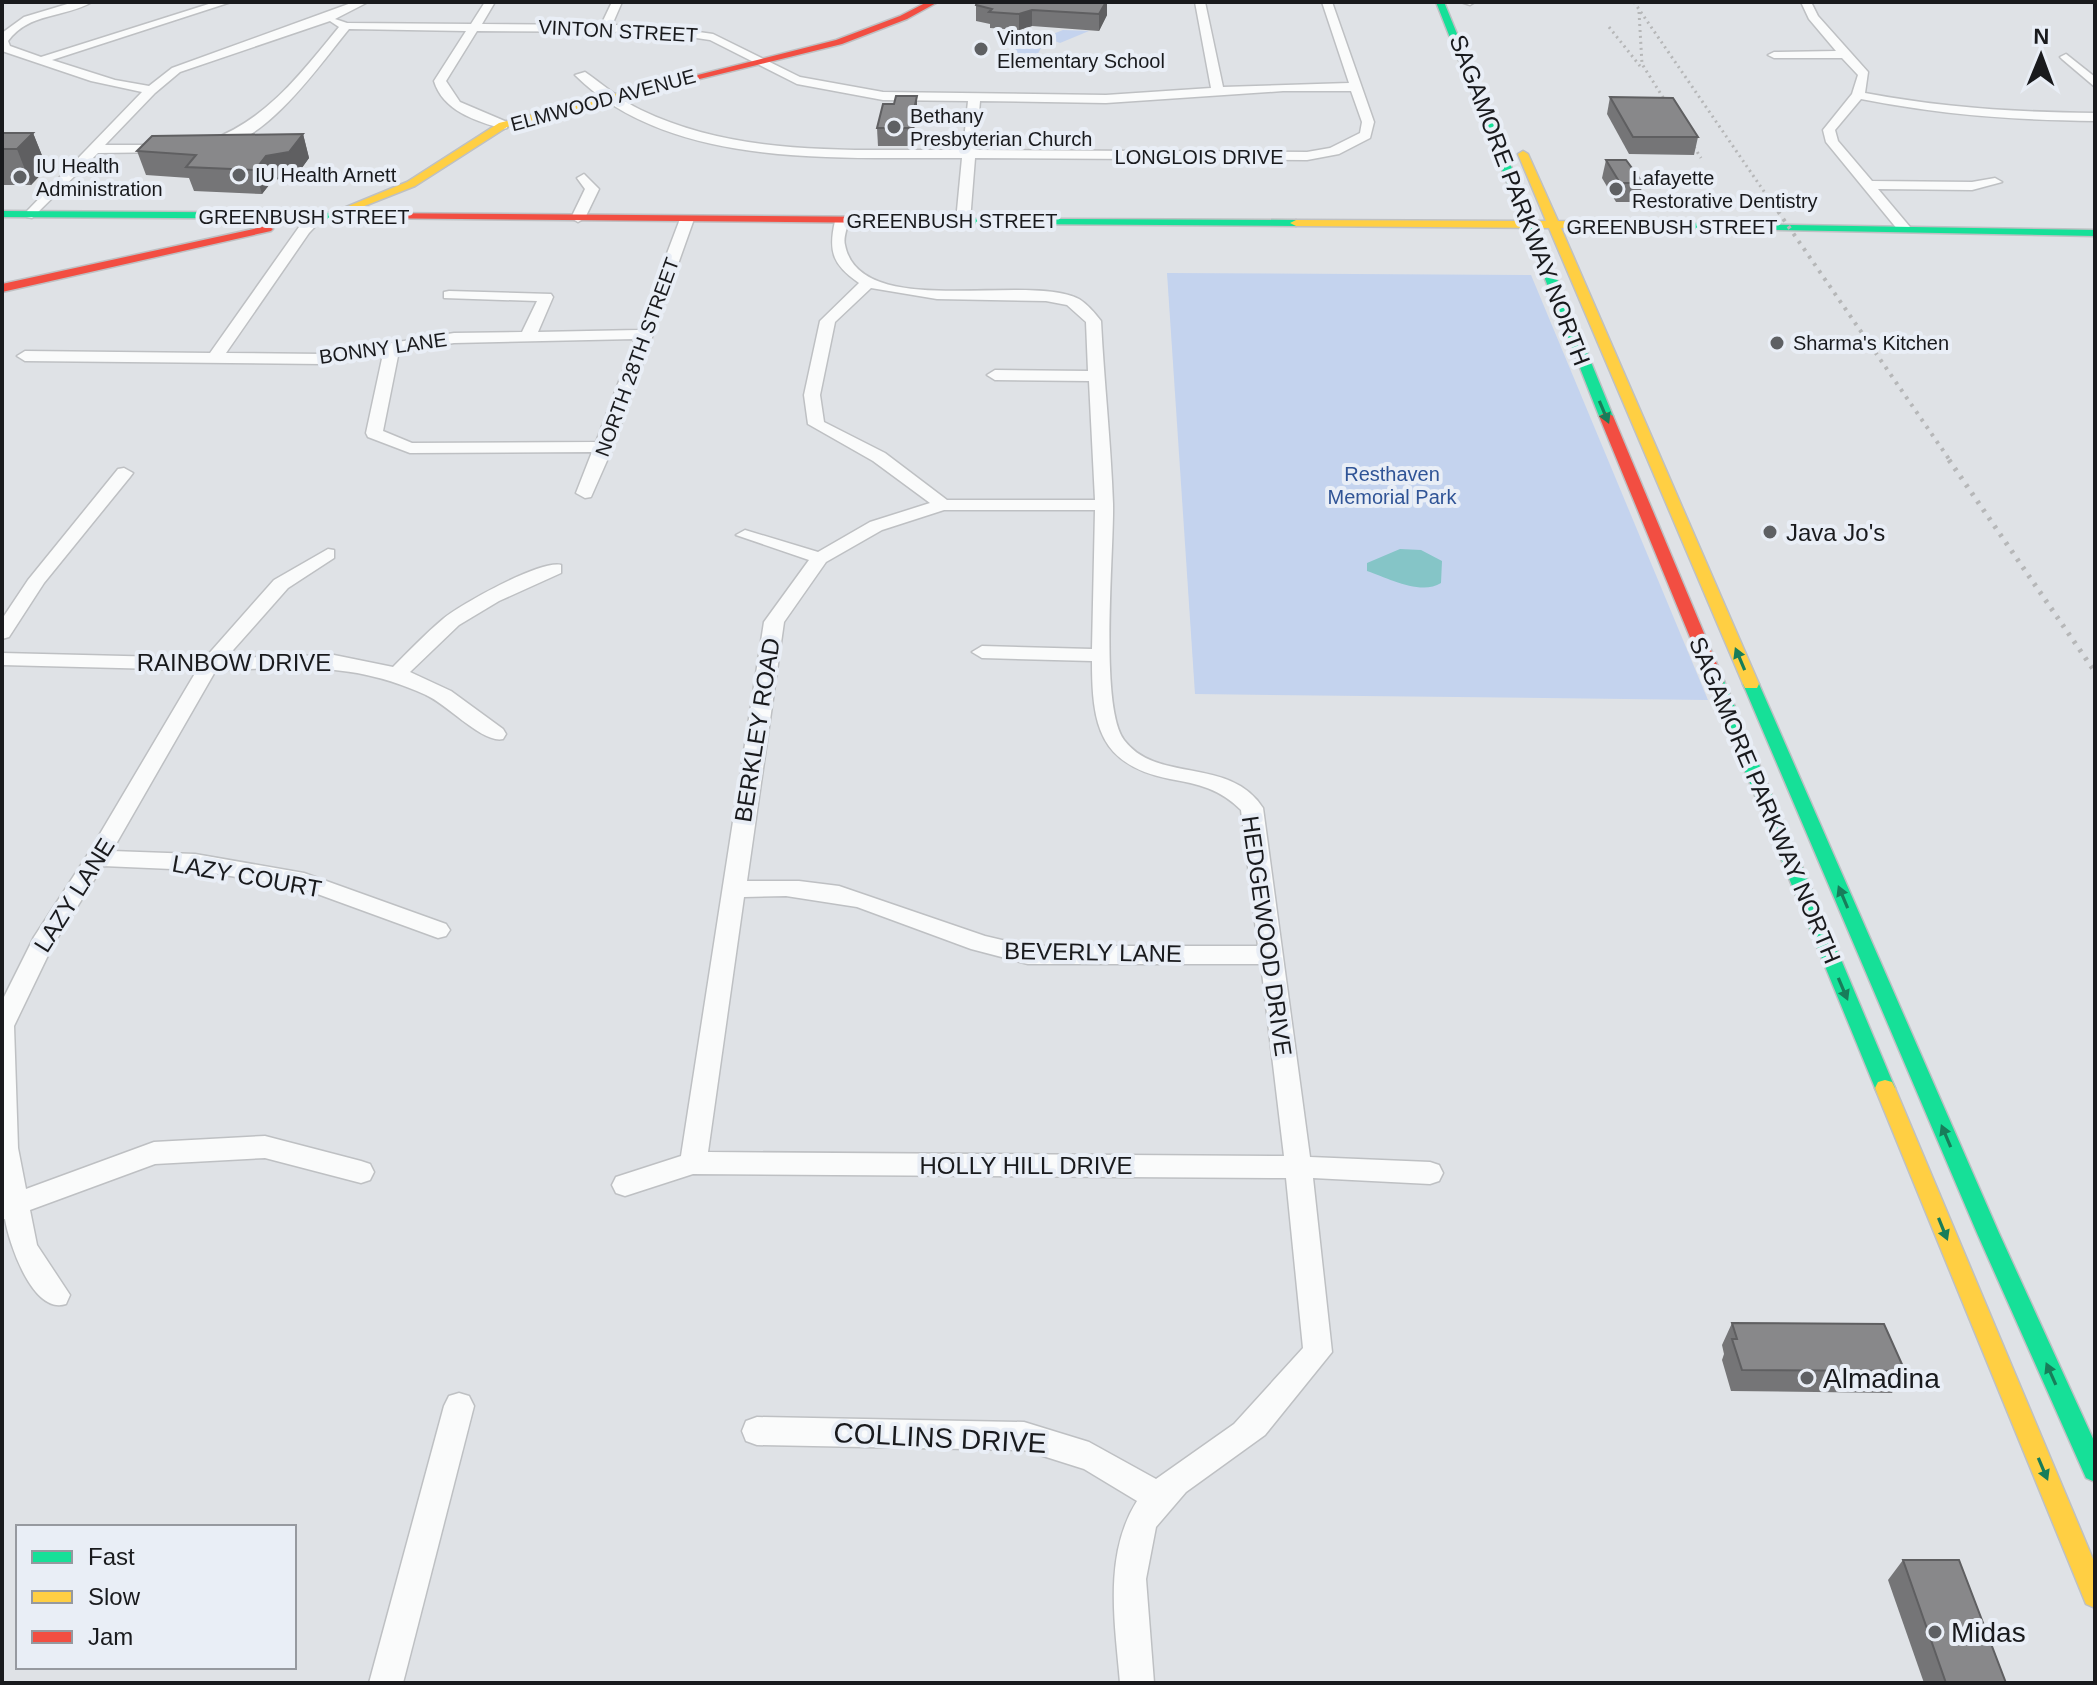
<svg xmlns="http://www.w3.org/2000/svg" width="2097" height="1685" font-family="Arial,sans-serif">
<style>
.green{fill:#c4d3ee}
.water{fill:#85c5c7}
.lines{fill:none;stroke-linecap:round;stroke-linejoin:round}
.street-casing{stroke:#bec0c3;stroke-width:3}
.fast-casing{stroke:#bec0c3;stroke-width:3}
.slow-casing{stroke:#bec0c3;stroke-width:3}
.jam-casing{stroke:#bec0c3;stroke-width:3}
.street{fill:#fafbfb;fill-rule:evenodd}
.fast{fill:#16e098;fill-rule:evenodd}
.slow{fill:#ffcf43;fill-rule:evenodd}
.jam{fill:#f24e42;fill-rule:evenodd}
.rail-far2{stroke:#b6b7b8;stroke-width:3;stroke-dasharray:2 4;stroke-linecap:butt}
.rail-far1{stroke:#b6b7b8;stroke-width:4;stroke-dasharray:3 6;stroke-linecap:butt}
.rail{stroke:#b6b7b8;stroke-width:5;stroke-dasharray:3 7;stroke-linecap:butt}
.wall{fill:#757577}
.shaded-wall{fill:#5f5f61}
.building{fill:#88888a;stroke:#5f5f61;stroke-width:2}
.oneway{fill:#187d5a}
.poi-dot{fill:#5e6063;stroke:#e9eef6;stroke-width:3}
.labels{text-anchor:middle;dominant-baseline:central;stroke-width:8;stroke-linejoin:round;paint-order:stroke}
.far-street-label{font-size:20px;fill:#191a1d;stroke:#e9eef6}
.far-poi-label{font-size:20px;fill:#191a1d;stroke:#e9eef6;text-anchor:start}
.far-park-label{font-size:20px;fill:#305496;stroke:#e9eef6}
.street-label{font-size:24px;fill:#191a1d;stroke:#e9eef6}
.poi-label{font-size:24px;fill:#191a1d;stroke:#e9eef6;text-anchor:start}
.near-poi-label{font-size:28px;fill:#191a1d;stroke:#e9eef6;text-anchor:start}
.near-street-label{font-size:28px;fill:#191a1d;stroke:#e9eef6}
</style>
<rect width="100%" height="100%" fill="#dfe2e6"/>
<g class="green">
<path d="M 1063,30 L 1089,31 L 1060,43 L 1047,38 L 1037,55 L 1008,52 L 1019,36 L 1043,38 Z"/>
<path d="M 1167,273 L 1531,275 L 1708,700 L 1195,694 Z"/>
</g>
<path class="water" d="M 1400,549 L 1421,550 L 1442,561 L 1441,583 C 1421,596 1388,578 1367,571 L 1367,563 Z"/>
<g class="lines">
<g class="street-casing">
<g id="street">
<path d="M 74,2 L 92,2 C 65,18 29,12 8,41 L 10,46 L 41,57 L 215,2 L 231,2 L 52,60 L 115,80 L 149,86 L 172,68 L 354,2 L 368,2 L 335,19 L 347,23 L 471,24 L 485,2 L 495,2 L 482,24 L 601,25 L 612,2 L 622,2 L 612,25 L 656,26 L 713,34 L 800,77 L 883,92 L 1106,95 L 1211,88 L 1195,2 L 1205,2 L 1223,87 L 1349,83 L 1322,2 L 1332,2 L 1374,122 L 1370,138 L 1339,154 L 1307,160 L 975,158 L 970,221 L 963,225 L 956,221 L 962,158 C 839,157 670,170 575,75 L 585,72 C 604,85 621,101 641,110 C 741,158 855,149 963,150 L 968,101 L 883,100 L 797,84 L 710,40 L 656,32 L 477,31 L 446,81 L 460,102 L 507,122 L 507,128 L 503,129 C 476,121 443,111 434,81 L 466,31 L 349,29 C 320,64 260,153 208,147 L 208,141 C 267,120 300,74 339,27 L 330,21 L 180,72 L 155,93 L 105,145 L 167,145 L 173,149 L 172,152 L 98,153 L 32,218 L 27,217 L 27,211 L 142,92 L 91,81 L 2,51 L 2,33 L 24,17 ZM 1283,91 L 1351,91 L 1362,122 L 1360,133 L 1330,148 L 1307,152 L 976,150 L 980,101 L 1106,103 Z"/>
<path d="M 1461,2 L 1475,2 L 1470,5 Z"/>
<path d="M 1801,2 L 1811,2 L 1818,16 L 1868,72 L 1865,93 C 1946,108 2013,112 2095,113 L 2095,121 C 2011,120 1943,115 1861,99 L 1835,130 L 1838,141 L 1872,181 L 1972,182 L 1995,178 L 2002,182 L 1972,190 L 1878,189 L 1910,227 L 1898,230 L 1826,142 L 1823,130 L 1852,94 L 1858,75 L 1842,58 L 1774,58 L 1768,55 L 1774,52 L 1836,51 L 1809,19 Z"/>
<path d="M 2066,54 L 2095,77 L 2095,87 L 2062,59 L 2060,57 Z"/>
<path d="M 584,174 L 599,189 L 585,218 L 578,222 L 571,218 L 585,189 L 577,178 Z"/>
<path d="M 317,213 L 324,217 L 309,233 L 226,353 L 323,354 L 454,333 L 522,332 L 537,301 L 444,298 L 444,292 L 449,291 L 551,294 L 553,297 L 538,332 L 638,330 L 680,219 L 692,216 L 694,219 L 613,447 L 591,497 L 585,498 L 576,493 L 592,452 L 410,453 L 368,437 L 366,433 L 383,354 L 323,364 L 25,361 L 17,356 L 25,351 L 210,353 L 299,227 ZM 635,339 L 596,442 L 412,443 L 383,431 L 399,351 L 454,343 Z"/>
<path d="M 842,217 L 849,221 C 847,228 843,238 845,245 C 860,322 1027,272 1079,299 C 1087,304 1095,313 1101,321 C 1104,382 1111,443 1113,504 C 1114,552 1099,706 1124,740 C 1157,784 1230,756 1263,808 L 1310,1157 L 1430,1162 L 1439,1165 L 1443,1173 L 1439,1181 L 1430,1184 L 1313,1178 L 1332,1352 L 1265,1435 L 1186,1492 L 1156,1527 L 1146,1579 L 1154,1683 L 1120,1683 C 1115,1623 1103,1555 1137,1501 L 1084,1469 L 1024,1450 L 757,1445 L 746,1441 L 742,1431 L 746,1421 L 757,1417 L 1024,1422 L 1089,1442 L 1156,1479 L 1234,1424 L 1303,1348 L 1286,1178 L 693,1174 L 625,1196 L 616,1193 L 612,1185 L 616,1177 L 681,1156 L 764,622 L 809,560 L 736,535 L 745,530 L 818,552 L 870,522 L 930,503 L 873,461 L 808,424 L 804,395 L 820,321 L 859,283 C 833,265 828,252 835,221 ZM 871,288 L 937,299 L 1046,301 L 1067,305 L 1086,322 L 1088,371 L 995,370 L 987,375 L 995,380 L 1089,381 L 1095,500 L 947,500 L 885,453 L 824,422 L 820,395 L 835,322 ZM 944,510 L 1095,510 L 1092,649 L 982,646 L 972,652 L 982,658 L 1092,661 C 1092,725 1099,765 1170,779 C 1199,784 1220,789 1241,810 L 1258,946 L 1028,946 L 985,936 L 839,886 L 799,881 L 747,881 L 784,622 L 826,562 L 882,530 ZM 786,896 L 857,907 L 971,949 L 1028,964 L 1261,964 L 1284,1156 L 708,1152 L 744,897 Z"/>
<path d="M 124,468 L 133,473 L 130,477 L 44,583 L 9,637 L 2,639 L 2,619 L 28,580 L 118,469 Z"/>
<path d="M 328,549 L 334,550 L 334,558 L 288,588 L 226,658 L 334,655 L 393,667 C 409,651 425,634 443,619 C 461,604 540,560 561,565 L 561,573 L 499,601 L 459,625 L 410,672 L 451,691 L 503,729 L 506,734 L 503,739 C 483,744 447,704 426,695 C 352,661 295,668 216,670 L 112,851 L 195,854 L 304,873 L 446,924 L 450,930 L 446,936 L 438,938 L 301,888 L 195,870 L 103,866 L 53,945 L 14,1026 L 18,1148 L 26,1189 L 154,1142 L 265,1136 L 361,1161 L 370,1164 L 374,1172 L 370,1180 L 361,1183 L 265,1158 L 155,1164 L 30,1210 L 37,1245 L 70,1295 L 66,1304 C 33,1315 9,1244 5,1219 L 2,1220 L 2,1001 L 34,937 L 88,854 L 197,670 L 2,665 L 2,653 L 205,658 L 274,580 Z"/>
<path d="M 459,1393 L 469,1396 L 474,1406 L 403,1683 L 369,1683 L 444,1406 L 449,1396 Z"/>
</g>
</g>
<g class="fast-casing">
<g id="fast">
<path d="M 1436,2 L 1444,2 L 1613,416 L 1611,419 L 1601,419 L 1599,416 Z"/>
<path d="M 2,211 L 364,213 L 370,216 L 364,219 L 2,217 Z"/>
<path d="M 886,218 L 1296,220 L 1302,223 L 1296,226 L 890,223 L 884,220 Z"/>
<path d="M 1618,222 L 2095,230 L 2095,236 L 1614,227 L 1614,223 Z"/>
<path d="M 1716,676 L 1724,681 L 1895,1088 L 1892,1094 L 1885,1096 L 1878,1094 L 1875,1088 L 1708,681 Z"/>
<path d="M 1751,679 L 1759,684 L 1999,1233 L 2095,1443 L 2095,1482 L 2086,1478 L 1977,1233 L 1743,684 Z"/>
</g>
</g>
<g class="slow-casing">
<g id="slow">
<path d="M 671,80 L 676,83 L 674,85 L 507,127 L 415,186 L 349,212 L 339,210 L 407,182 L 499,123 Z"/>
<path d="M 1523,151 L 1528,154 L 1558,221 L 1618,222 L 1624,225 L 1618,228 L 1561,228 L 1759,684 L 1757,688 L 1745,688 L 1743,684 L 1549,228 L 1296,226 L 1290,223 L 1296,220 L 1546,221 L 1518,154 Z"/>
<path d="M 1885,1080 L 1892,1082 L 1895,1088 L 2095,1564 L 2095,1608 L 2086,1604 L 1875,1088 L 1878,1082 Z"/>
</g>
</g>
<g class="jam-casing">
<g id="jam">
<path d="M 927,2 L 938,2 L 907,19 L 842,44 L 671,86 L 666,83 L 836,40 L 900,16 Z"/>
<path d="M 364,213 L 890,217 L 896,220 L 890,223 L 360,218 L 358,216 Z"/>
<path d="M 267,226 L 273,229 L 271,231 L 2,292 L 2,284 Z"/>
<path d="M 1606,412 L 1613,416 L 1724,681 L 1722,685 L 1710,685 L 1708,681 L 1599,416 Z"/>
</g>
</g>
<use href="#street" class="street"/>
<use href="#fast" class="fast"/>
<use href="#slow" class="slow"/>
<use href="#jam" class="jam"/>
<g class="rail-far2">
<path d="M 1634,2 L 1774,206"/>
<path d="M 1639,12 L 1642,64 L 1701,158"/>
<path d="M 1609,27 L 1640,66"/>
</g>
<path class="rail-far1" d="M 1773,204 L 1951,462"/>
<path class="rail" d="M 1949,460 L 2095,672"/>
</g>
<g class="wall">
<path d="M 976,2 L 1107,2 L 1107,15 L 1099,31 L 1032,26 L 1019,30 L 990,28 L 990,24 L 976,21 Z"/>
<path d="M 917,96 L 917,113 L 911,146 L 878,146 L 877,128 L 894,104 Z"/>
<path d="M 1610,97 L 1698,137 L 1694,155 L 1629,154 L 1607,114 Z"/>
<path d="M 2,133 L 33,133 L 47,168 L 31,185 L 2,185 Z"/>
<path d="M 303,134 L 309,158 L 296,176 L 273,180 L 262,194 L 194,191 L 189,178 L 146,175 L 137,151 Z"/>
<path d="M 1606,160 L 1643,183 L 1638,202 L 1616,202 L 1602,178 Z"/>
<path d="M 1732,1323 L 1905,1371 L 1892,1393 L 1731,1391 L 1722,1360 L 1724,1354 L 1722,1345 Z"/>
<path d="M 1903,1560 L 2006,1683 L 1924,1683 L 1888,1580 Z"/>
</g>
<g class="shaded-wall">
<path d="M 1106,2 L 1107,2 L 1107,15 L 1099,31 L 1099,14 Z"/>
<path d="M 1032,10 L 1032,26 L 1019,30 L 1019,14 Z"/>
<path d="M 917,96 L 917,113 L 911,146 L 910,128 Z"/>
<path d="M 33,133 L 47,168 L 31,185 L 17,149 Z"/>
<path d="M 303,134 L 309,158 L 296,176 L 273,180 L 262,194 L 255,170 L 266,156 Z"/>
</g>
<g class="building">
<path d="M 977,2 L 1106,2 L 1099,14 L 1032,10 L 1019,14 L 989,12 L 992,9 L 976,5 Z"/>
<path d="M 896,96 L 917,96 L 910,128 L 877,128 L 883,104 L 894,104 Z"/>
<path d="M 1610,97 L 1673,98 L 1698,137 L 1633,137 Z"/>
<path d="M 2,133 L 33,133 L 17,149 L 2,149 Z"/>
<path d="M 303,134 L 289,152 L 266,156 L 255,170 L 186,167 L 196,155 L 137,151 L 152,136 Z"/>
<path d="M 1606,160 L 1626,160 L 1643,183 L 1620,183 Z"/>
<path d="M 1732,1323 L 1884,1324 L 1905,1371 L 1742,1370 L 1732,1339 L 1737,1339 Z"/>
<path d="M 1903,1560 L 1959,1560 L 2006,1683 L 1946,1683 Z"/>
</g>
<defs><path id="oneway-solid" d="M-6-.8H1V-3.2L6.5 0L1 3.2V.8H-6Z" transform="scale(2)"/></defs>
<g class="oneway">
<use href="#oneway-solid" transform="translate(1604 412) rotate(67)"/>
<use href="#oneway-solid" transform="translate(1740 659) rotate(-113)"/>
<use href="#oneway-solid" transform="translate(1843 897) rotate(-113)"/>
<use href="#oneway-solid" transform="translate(1843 989) rotate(67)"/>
<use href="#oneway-solid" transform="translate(1946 1136) rotate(-113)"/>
<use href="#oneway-solid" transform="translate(1943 1229) rotate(68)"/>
<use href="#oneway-solid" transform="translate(2051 1374) rotate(-114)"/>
<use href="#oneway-solid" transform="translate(2043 1469) rotate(67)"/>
</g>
<g class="poi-dot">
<circle cx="981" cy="49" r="8"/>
<circle cx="894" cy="127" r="8"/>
<circle cx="239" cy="175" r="8"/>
<circle cx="20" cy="177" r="8"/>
<circle cx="1616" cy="189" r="8"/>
<circle cx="1777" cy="343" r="8"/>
<circle cx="1770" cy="532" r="8"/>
<circle cx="1807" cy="1378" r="8"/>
<circle cx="1935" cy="1632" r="8"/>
</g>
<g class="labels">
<g class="far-street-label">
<text transform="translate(618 31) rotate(3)">VINTON STREET</text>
<text transform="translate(603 100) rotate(-15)">ELMWOOD AVENUE</text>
<text x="1199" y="157">LONGLOIS DRIVE</text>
<text x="304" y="217">GREENBUSH STREET</text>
<text x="952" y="221">GREENBUSH STREET</text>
<text x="1672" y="227">GREENBUSH STREET</text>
<text transform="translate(383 348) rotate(-8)">BONNY LANE</text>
<text transform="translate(637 357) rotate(-70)">NORTH 28TH STREET</text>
</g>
<g class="far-poi-label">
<text x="997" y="38">Vinton<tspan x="997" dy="23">Elementary School</tspan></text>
<text x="910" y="116">Bethany<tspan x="910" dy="23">Presbyterian Church</tspan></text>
<text x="36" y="166">IU Health<tspan x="36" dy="23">Administration</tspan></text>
<text x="255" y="175">IU Health Arnett</text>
<text x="1632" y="178">Lafayette<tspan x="1632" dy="23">Restorative Dentistry</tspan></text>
<text x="1793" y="343">Sharma's Kitchen</text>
</g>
<g class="far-park-label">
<text x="1392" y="474">Resthaven<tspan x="1392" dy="23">Memorial Park</tspan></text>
</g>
<g class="street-label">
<text transform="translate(1520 200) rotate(69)">SAGAMORE PARKWAY NORTH</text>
<text x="234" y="662">RAINBOW DRIVE</text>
<text transform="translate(757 730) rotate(-81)">BERKLEY ROAD</text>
<text transform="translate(1765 800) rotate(67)">SAGAMORE PARKWAY NORTH</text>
<text transform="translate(247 876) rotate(10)">LAZY COURT</text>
<text transform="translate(74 895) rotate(-58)">LAZY LANE</text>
<text transform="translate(1267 936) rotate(82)">HEDGEWOOD DRIVE</text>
<text transform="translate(1093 952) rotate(1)">BEVERLY LANE</text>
<text x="1026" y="1165">HOLLY HILL DRIVE</text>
</g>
<g class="poi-label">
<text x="1786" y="532">Java Jo's</text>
</g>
<g class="near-poi-label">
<text x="1823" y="1378">Almadina</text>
<text x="1951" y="1632">Midas</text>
</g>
<g class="near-street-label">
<text transform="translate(940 1438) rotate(3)">COLLINS DRIVE</text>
</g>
</g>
<rect width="2097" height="1685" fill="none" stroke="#191a1d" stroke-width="8"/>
<rect x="16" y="1525" width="280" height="144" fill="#e9eef6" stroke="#96999f" stroke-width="2"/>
<rect x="32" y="1551" width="40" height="12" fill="#16e098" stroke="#96999f" stroke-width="2"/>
<text x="88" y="1565" font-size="24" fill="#191a1d">Fast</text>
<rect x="32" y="1591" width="40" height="12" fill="#ffcf43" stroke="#96999f" stroke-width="2"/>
<text x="88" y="1605" font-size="24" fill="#191a1d">Slow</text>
<rect x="32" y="1631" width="40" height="12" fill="#f24e42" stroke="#96999f" stroke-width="2"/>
<text x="88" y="1645" font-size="24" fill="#191a1d">Jam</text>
<g transform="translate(2041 56) rotate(1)" stroke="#e9eef6" stroke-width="6" paint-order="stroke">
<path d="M0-6L14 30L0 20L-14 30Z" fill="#191a1d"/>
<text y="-12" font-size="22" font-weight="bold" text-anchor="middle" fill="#191a1d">N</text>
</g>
</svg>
